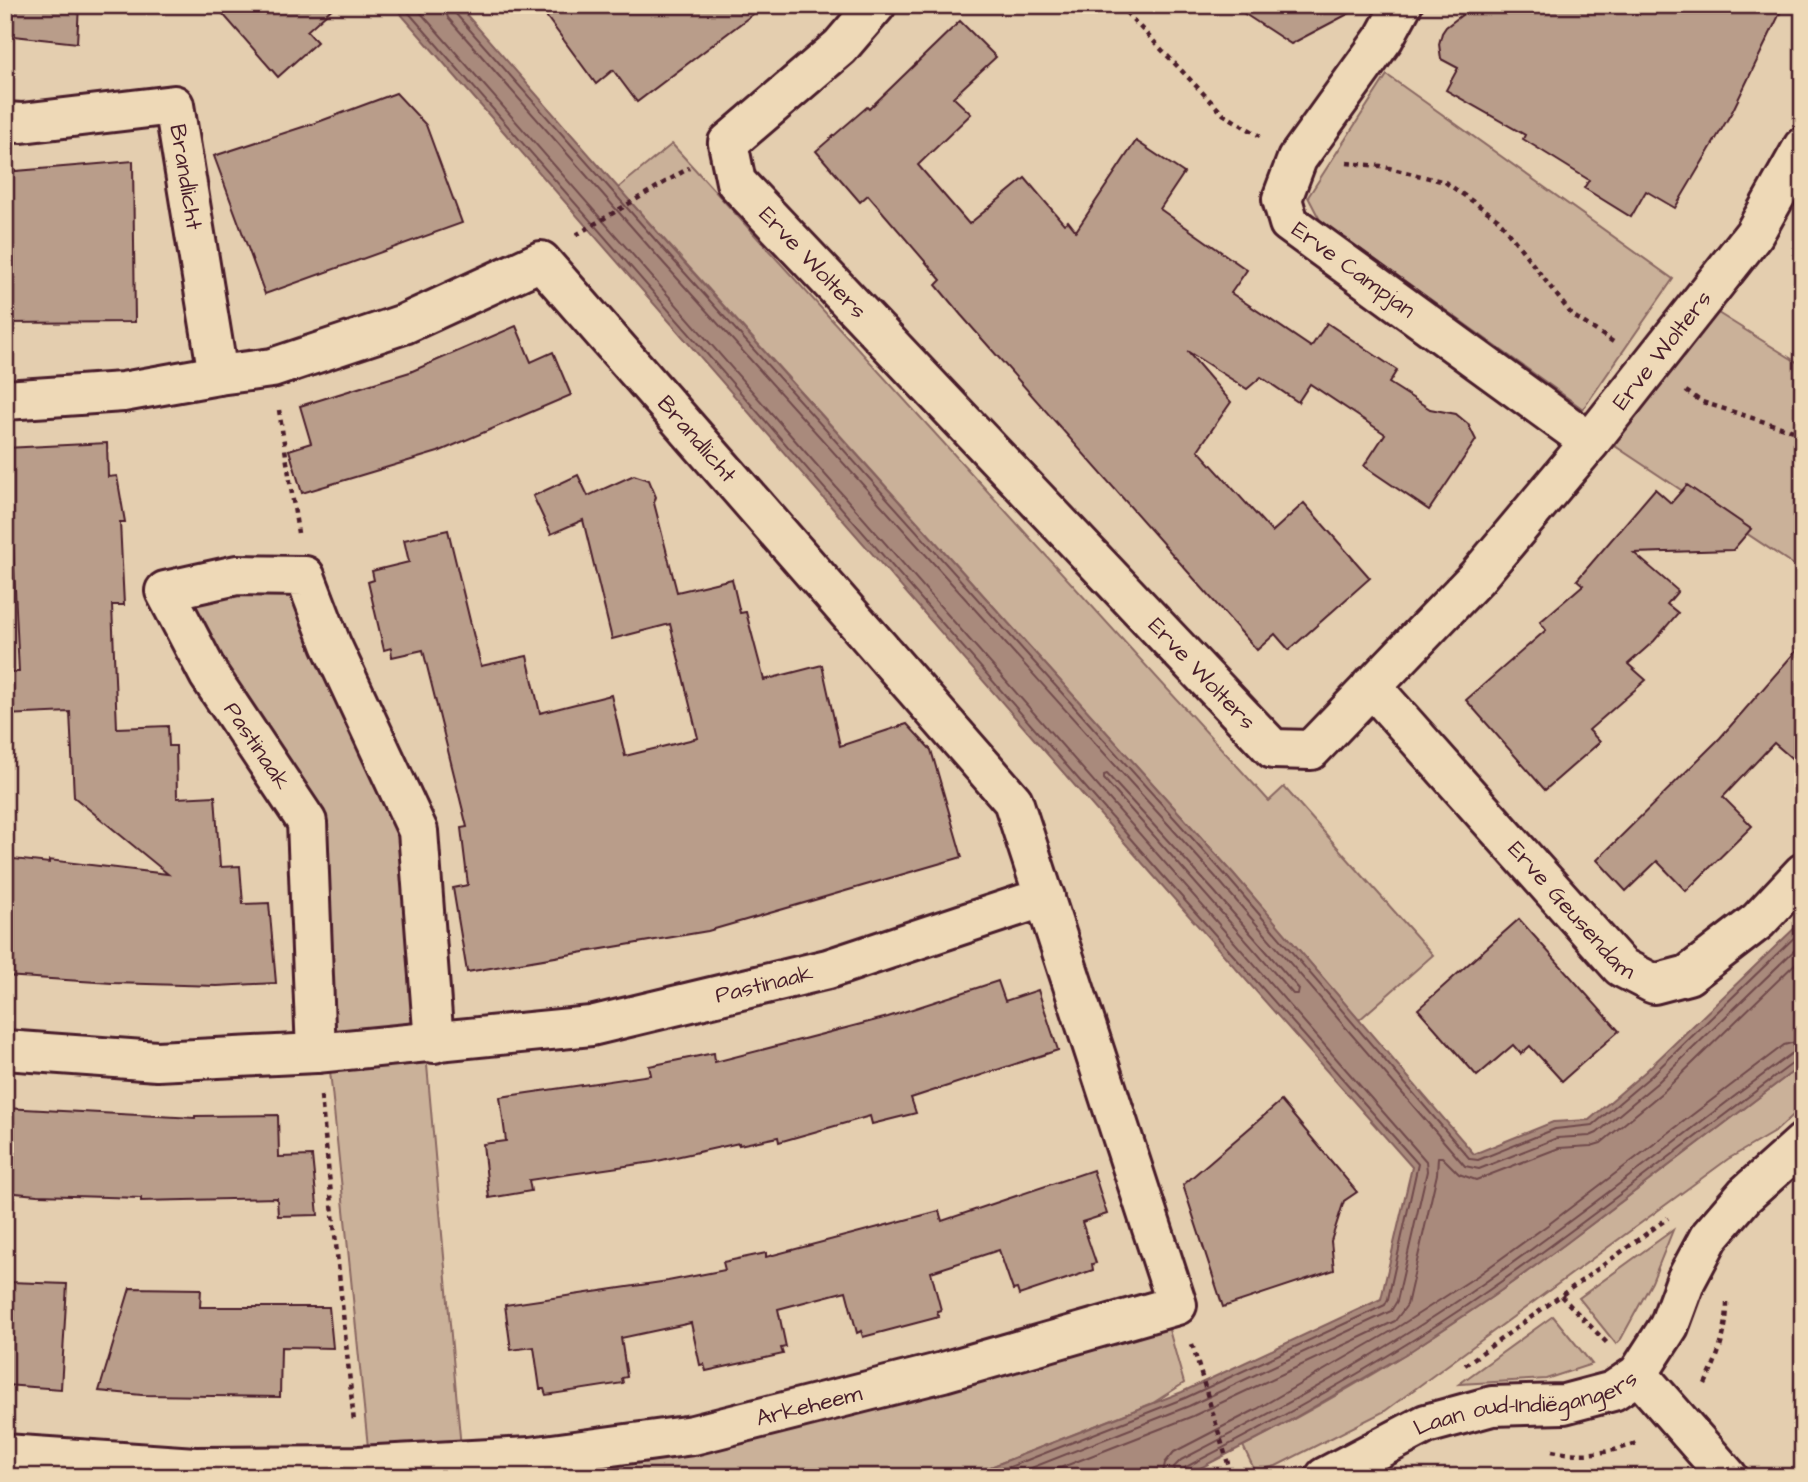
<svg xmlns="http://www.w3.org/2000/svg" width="1808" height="1482" font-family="'Architects Daughter',sans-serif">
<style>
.green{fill:#cab199;stroke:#8a6862;stroke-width:2}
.water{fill:#a98a7c;stroke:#835f5c;stroke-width:2}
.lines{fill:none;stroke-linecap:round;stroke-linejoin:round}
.shore{stroke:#704a4b;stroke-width:2}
.building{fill:#b99d8a;stroke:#4a1f2b;stroke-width:2}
.street-casing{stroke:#4a1f2b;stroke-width:44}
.secondary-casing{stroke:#4a1f2b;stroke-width:44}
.path{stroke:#4a1f2b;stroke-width:4.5;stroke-dasharray:5 5;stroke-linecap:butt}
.street{stroke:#eed9b7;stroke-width:38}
.secondary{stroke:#eed9b7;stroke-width:38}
.labels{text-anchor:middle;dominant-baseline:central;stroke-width:5;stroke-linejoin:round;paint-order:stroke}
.street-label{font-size:23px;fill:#4a1f2b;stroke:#eed9b7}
</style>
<rect width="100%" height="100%" fill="#e4ceaf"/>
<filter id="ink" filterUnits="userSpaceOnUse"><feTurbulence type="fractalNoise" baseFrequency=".0143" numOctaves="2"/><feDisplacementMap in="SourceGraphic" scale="14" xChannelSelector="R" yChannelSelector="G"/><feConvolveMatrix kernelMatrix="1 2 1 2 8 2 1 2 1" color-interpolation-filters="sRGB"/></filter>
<g filter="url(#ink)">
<g class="green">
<path d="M 1387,75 L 1673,279 L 1583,409 L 1320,220 L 1308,197 Z"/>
<path d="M 672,144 L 1269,801 L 1284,787 L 1433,955 L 1359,1020 L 1233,873 L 618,188 Z"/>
<path d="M 1710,308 L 1803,366 L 1803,571 L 1609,442 Z"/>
<path d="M 242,588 L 295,591 L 407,840 L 461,1448 L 369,1457 L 327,1041 L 315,810 L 237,690 L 188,600 Z"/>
<path d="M 1803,1064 L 1803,1106 L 1776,1131 L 1728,1159 L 1385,1411 L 1276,1466 L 1255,1471 L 1243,1446 C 1329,1402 1414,1351 1493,1296 C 1599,1222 1699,1141 1803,1064 Z"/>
<path d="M 1673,1230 L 1652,1282 L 1621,1339 L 1616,1344 L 1579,1298 Z"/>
<path d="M 1553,1316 L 1592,1364 L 1546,1379 L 1459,1384 Z"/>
<path d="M 1166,1319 L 1184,1383 L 1153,1403 L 965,1477 L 531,1477 L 530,1471 L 709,1444 L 941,1392 Z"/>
</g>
<path class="water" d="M 393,5 L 458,5 L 671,248 L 1233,873 L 1474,1154 L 1553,1122 L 1589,1120 L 1646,1071 L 1803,920 L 1803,1064 L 1564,1245 L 1492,1297 L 1409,1352 L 1270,1432 L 1183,1477 L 965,1477 L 1182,1392 L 1381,1299 L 1412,1167 L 1152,874 Z"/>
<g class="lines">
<g class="shore">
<path d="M 402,5 L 1157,869 L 1418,1164 L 1388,1299 L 1385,1305 L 1185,1398 L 984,1477"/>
<path d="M 414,5 L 1426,1161 L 1427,1171 L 1397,1301 L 1391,1311 L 1189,1406 L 1008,1477"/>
<path d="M 444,5 L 448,18 L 659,258 L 1221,883 L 1465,1166 L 1479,1169 L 1557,1138 L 1590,1136 L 1597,1133 L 1657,1083 L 1803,942"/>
<path d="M 453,5 L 455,13 L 666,252 L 1228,878 L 1470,1159 L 1478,1160 L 1555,1129 L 1593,1125 L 1651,1076 L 1803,929"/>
<path d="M 1107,774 L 1213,890 L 1299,989 L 1298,994 L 1293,994 L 1104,779 L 1104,775 Z"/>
<path d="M 1037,1477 L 1193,1416 L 1395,1321 L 1407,1305 L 1437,1174 L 1438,1157 L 1442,1157 L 1459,1174 L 1476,1180 L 1559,1148 L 1591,1146 L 1601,1143 L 1664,1091 L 1803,956"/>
<path d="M 1162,1477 L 1165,1463 L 1174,1452 L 1257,1409 L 1395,1329 L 1477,1276 L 1549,1224 L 1784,1045 L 1803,1040"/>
<path d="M 1173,1477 L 1174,1467 L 1181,1460 C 1285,1406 1388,1350 1484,1283 C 1589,1210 1688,1130 1791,1054 L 1803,1050"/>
<path d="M 1181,1477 L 1186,1467 C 1290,1414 1393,1357 1489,1290 C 1594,1217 1693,1137 1796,1061 L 1803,1059"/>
</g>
</g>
<g class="building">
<path d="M 5,5 L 79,5 L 77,43 L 5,35 Z"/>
<path d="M 215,5 L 336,5 L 307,31 L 317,42 L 278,77 Z"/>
<path d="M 538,5 L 765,5 L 637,102 L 613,70 L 596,84 Z"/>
<path d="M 1231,5 L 1365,5 L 1291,44 Z"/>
<path d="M 1475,5 L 1784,5 L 1733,110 L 1675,208 L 1646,191 L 1631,217 L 1584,188 L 1589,180 L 1523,139 L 1525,135 L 1446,90 L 1458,68 L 1441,59 L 1439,44 L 1442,33 L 1446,27 Z"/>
<path d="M 960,21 L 996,57 L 953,97 L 971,114 L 918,165 L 969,224 L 1025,178 L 1064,224 L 1068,221 L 1076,231 L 1136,141 L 1184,173 L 1160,209 L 1247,270 L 1231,293 L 1311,347 L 1327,323 L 1397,370 L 1389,383 L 1430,409 L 1456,414 L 1468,424 L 1476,440 L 1429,510 L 1364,466 L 1385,434 L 1310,384 L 1298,402 L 1261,377 L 1247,389 L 1187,351 L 1231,402 L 1198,450 L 1272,532 L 1304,503 L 1370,578 L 1289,650 L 1275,634 L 1257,650 L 961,315 L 936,285 L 941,280 L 868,195 L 860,202 L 816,151 L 867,107 L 869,109 Z"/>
<path d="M 396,93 L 426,125 L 462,223 L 265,294 L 214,156 L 318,122 Z"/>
<path d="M 133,161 L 135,322 L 5,323 L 5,172 Z"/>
<path d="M 516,326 L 531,362 L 553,352 L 571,395 L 438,452 L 302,493 L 289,450 L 311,443 L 300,406 L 410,372 Z"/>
<path d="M 107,443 L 108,477 L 117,476 L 125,522 L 120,522 L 124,605 L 112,605 L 117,728 L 168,726 L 169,746 L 176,746 L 177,798 L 215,796 L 220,867 L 240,866 L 243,904 L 269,903 L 276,983 L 217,986 L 112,983 L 5,976 L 5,858 L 49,863 L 49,860 L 168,874 L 74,797 L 70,712 L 5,715 L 5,672 L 19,672 L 12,527 L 5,527 L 5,448 Z"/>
<path d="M 578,475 L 588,496 L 634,475 L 649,480 L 656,497 L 654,503 L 677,592 L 732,579 L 740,613 L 746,612 L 764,680 L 822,665 L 840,746 L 907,724 L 931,750 L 962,857 L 708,931 L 467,972 L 453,888 L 468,885 L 461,828 L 467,827 L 423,650 L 392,657 L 391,648 L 384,650 L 368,582 L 374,580 L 372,571 L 409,562 L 404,540 L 448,530 L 481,666 L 527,656 L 540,713 L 611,695 L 625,756 L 698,738 L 670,624 L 612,639 L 583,520 L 551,534 L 533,496 Z"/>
<path d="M 1687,485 L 1751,529 L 1733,550 L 1634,553 L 1678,591 L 1667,604 L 1678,613 L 1654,641 L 1628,664 L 1646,680 L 1589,730 L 1600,742 L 1545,790 L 1466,700 L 1546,630 L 1540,622 L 1583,585 L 1577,580 L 1655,489 L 1671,503 Z"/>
<path d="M 1803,643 L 1803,768 L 1774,743 L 1723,797 L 1752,826 L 1686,891 L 1657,861 L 1626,891 L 1597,860 L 1720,738 Z"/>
<path d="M 1519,919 L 1619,1031 L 1562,1081 L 1530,1046 L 1521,1054 L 1513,1045 L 1477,1076 L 1418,1009 Z"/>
<path d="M 998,981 L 1005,1001 L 1038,990 L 1058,1050 L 911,1098 L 916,1113 L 872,1124 L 870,1116 L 779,1142 L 778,1137 L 739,1145 L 739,1143 L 653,1162 L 529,1180 L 531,1191 L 489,1198 L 483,1144 L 506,1141 L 500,1097 L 651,1075 L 649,1066 L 714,1053 L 715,1062 L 888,1017 Z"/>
<path d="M 1281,1101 L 1357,1192 L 1344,1201 L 1331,1241 L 1334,1270 L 1223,1307 L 1183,1185 Z"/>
<path d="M 5,1108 L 195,1118 L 195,1116 L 278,1115 L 279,1157 L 312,1156 L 318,1215 L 278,1216 L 277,1198 L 141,1201 L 141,1198 L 37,1195 L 5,1192 Z"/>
<path d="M 1093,1170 L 1107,1214 L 1082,1222 L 1096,1263 L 1092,1264 L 1093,1270 L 1019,1295 L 1017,1289 L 1013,1290 L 999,1250 L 931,1272 L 941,1310 L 937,1311 L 939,1317 L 863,1337 L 861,1331 L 857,1333 L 846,1291 L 778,1309 L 786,1347 L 781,1348 L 783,1354 L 706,1371 L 704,1364 L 700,1365 L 691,1323 L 621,1338 L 627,1377 L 622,1378 L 623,1383 L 546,1395 L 544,1389 L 540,1389 L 534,1347 L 511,1350 L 505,1305 L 668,1281 L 725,1270 L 723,1262 L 766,1253 L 766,1257 L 939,1211 L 942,1221 Z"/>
<path d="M 9,1282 L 67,1284 L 61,1389 L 5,1385 L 5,1308 L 7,1308 Z"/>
<path d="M 130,1288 L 201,1289 L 200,1307 L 329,1307 L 333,1348 L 281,1347 L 280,1397 L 142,1395 L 99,1391 Z"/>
</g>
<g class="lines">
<g class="street-casing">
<g id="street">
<path id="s1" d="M 876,5 L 840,47 L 728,143 L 736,182 L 1273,749 L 1311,750 L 1477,577 L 1590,442 L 1754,234 L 1803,147"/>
<path id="s2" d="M 1402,5 L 1384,38 L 1297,159 L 1282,199 L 1289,223 L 1590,442"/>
<path id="s3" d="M 5,122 L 22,123 L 174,105 L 218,375"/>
<path id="s4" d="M 5,400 L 123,392 L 218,375 L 272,368 L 404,324 L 541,261 L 1013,801 L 1177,1305 L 943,1372 L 693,1435 L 530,1457 L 359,1466 L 195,1467 L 5,1454"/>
<path id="s5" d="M 1371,686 L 1621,967 L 1654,984 L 1688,975 L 1758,921 L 1803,873"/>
<path id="s6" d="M 5,1050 L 157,1061 L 316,1053 L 591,1026 L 828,969 L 1045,897"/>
<path d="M 316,1053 L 307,822 L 209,675 L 165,591 L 237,575 L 305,576 L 331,644 L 418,831 L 434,1043"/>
<path d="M 1638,1374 L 1728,1477"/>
</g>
</g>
<g class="secondary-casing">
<g id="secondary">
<path id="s7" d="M 1325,1477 L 1426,1424 L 1492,1406 L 1564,1404 L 1613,1391 L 1638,1374 L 1669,1326 L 1686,1280 L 1709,1237 L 1745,1195 L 1803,1143"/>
</g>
</g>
<g class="path">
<path d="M 1119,5 L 1223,114 L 1260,136"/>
<path d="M 1347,163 L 1381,166 L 1445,182 L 1498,219 L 1572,315 L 1615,343"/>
<path d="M 576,235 L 689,168"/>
<path d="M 1686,391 L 1702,402 L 1803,434"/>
<path d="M 279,410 L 298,533"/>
<path d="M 321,1096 L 354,1422"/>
<path d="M 1561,1296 L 1607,1343"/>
<path d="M 1192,1344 L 1232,1477"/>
<path d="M 1465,1365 L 1668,1218"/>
<path d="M 1705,1384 C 1718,1358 1727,1332 1727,1303"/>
<path d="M 1552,1451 C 1582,1457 1612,1453 1639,1442"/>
</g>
<use href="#street" class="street"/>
<use href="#secondary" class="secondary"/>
</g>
</g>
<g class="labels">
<g class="street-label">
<text stroke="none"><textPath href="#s3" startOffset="243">Brandlicht</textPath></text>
<text stroke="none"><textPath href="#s1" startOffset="354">Erve Wolters</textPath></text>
<text stroke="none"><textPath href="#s2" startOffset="334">Erve Campjan</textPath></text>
<text stroke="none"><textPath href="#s1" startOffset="1594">Erve Wolters</textPath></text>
<text stroke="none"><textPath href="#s4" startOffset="796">Brandlicht</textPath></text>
<text stroke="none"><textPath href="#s1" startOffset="920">Erve Wolters</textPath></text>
<text transform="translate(257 746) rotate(56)">Pastinaak</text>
<text stroke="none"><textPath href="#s5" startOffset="301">Erve Geusendam</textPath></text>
<text stroke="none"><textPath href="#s6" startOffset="766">Pastinaak</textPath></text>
<text stroke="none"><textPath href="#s7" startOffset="217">Laan oud-Indiëgangers</textPath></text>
<text transform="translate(809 1406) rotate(-14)">Arkeheem</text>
</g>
</g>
<rect width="1808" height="1482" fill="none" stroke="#eed9b7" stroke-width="28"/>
<rect x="14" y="14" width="1780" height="1454" fill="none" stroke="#4a1f2b" stroke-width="2.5" filter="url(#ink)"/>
</svg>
